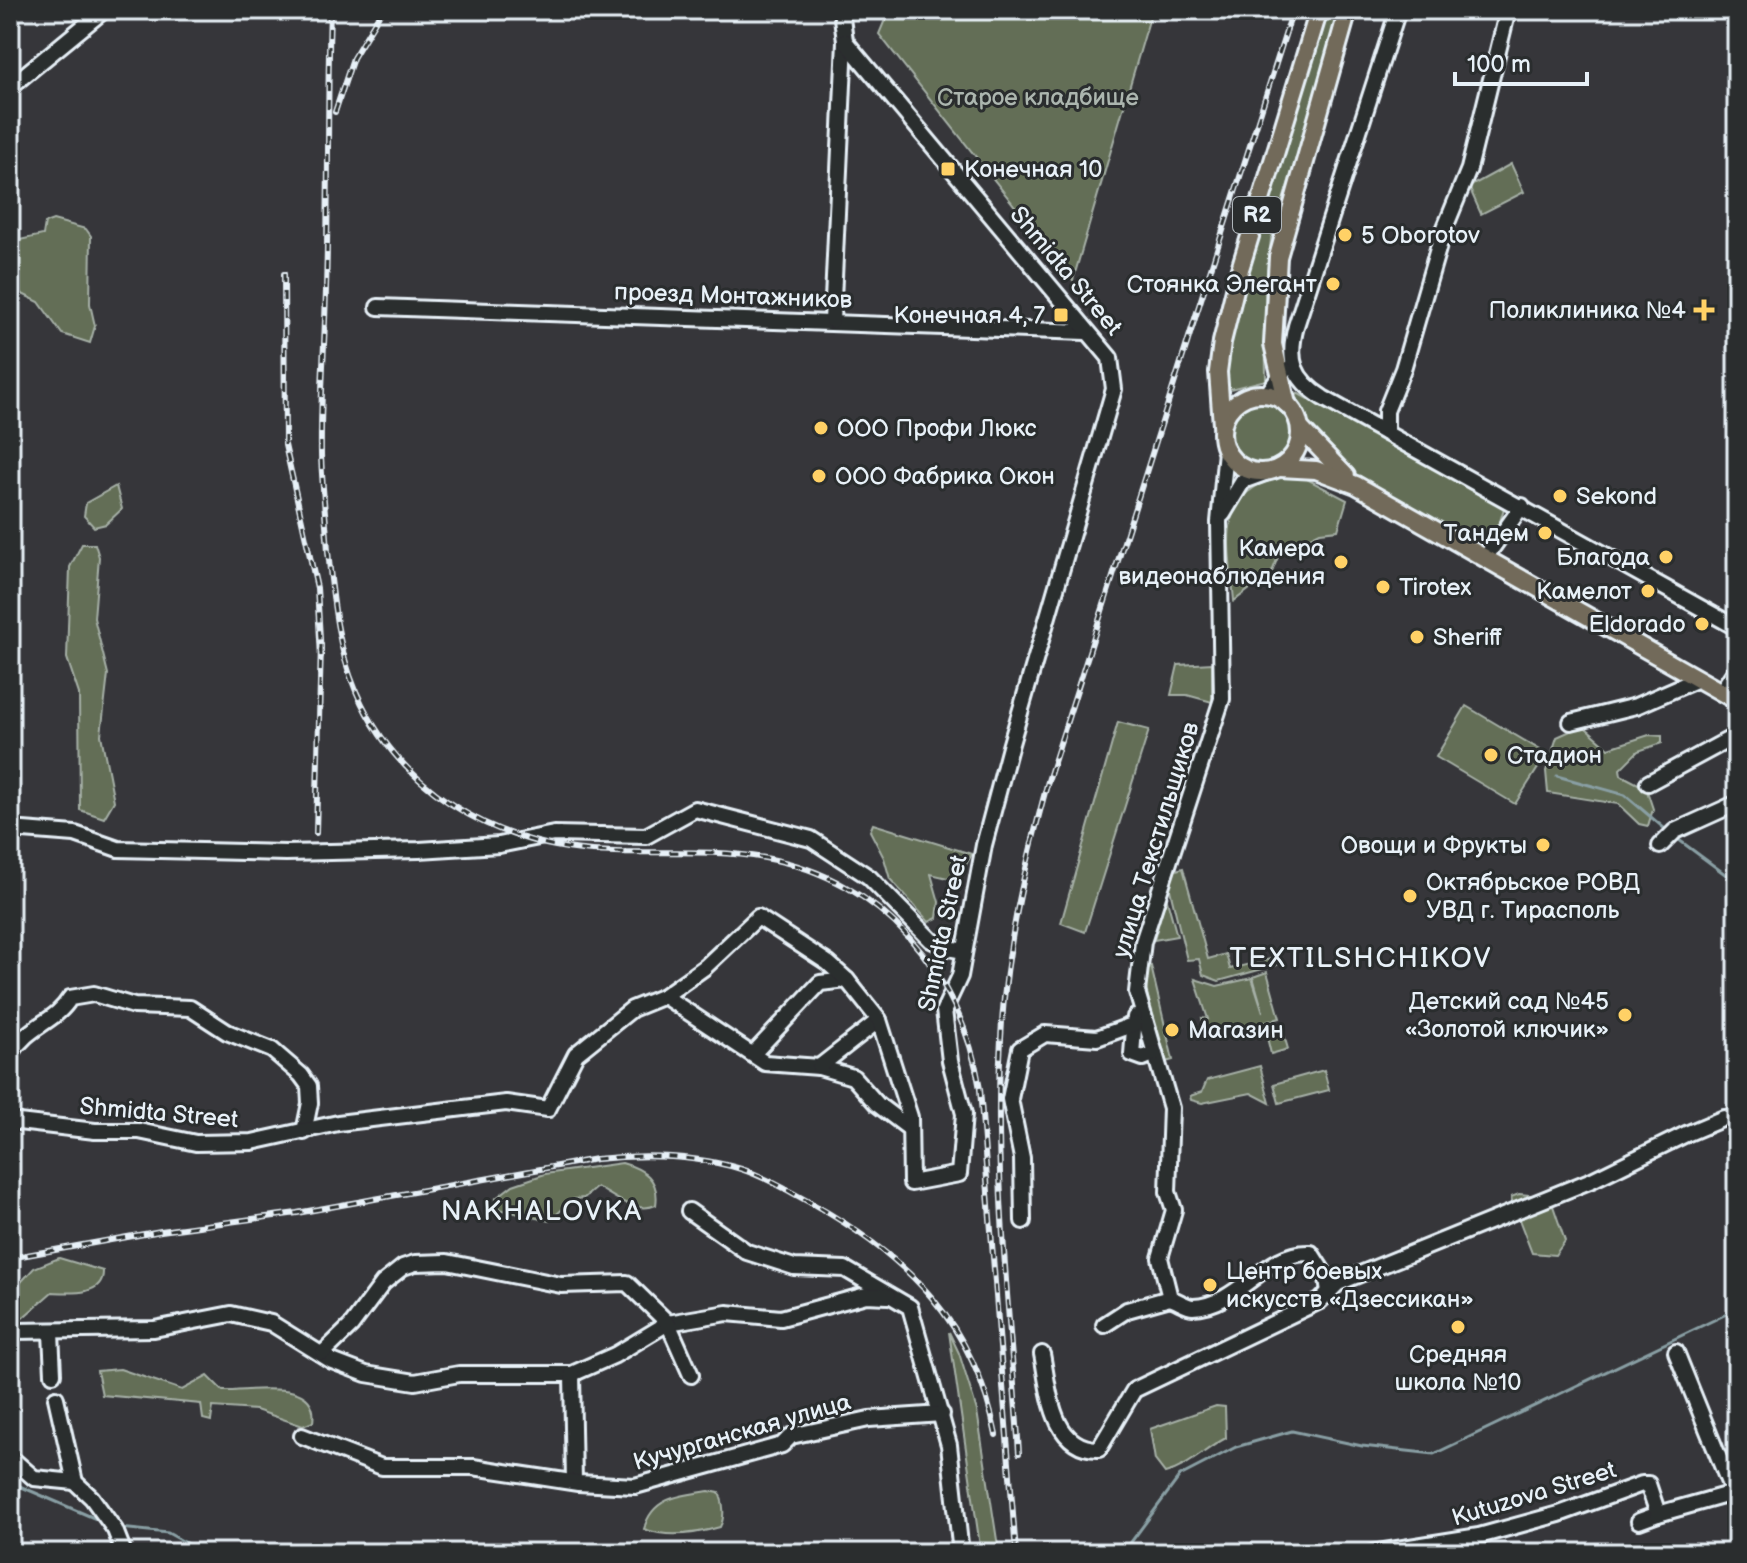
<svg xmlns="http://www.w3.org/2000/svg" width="1747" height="1563" font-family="'Balsamiq Sans',sans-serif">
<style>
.green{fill:#636e56;stroke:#a6b0a7;stroke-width:2}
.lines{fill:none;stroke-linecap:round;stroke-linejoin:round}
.stream{stroke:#899fa4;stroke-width:3}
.minor-casing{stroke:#e8f1f8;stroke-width:20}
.major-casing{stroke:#e8f1f8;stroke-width:22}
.minor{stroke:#2a2d2e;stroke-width:14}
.major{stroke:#726b5a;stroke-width:16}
.rail-casing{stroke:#e8f1f8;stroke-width:6}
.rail{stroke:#2a2d2e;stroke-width:3;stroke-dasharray:9;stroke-linecap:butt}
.poi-dot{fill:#ffd166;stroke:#2a2d2e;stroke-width:3}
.labels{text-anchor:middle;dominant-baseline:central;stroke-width:6;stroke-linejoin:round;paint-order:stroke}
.shield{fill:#2a2d2e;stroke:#afb6bb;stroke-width:2}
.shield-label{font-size:22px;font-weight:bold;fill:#e8f1f8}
.park-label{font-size:24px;fill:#acb6af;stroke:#2a2d2e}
.poi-label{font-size:24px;fill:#e8f1f8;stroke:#2a2d2e;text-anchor:start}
.street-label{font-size:24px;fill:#e8f1f8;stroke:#2a2d2e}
.quarter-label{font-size:28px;letter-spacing:2px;fill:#e8f1f8;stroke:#2a2d2e}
</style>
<rect width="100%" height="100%" fill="#36363a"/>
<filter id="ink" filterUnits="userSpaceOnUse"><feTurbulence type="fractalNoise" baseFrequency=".0125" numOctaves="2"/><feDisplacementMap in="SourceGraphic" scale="16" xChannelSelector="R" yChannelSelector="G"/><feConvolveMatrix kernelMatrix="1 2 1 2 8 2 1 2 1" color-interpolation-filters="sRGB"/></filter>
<g filter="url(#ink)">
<g class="green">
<path d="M 889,10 L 1152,10 L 1073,280 L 879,34 Z"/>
<path d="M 1326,10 L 1342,10 L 1271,239 L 1265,292 L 1266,380 L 1226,390 C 1220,360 1233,329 1241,300 C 1265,202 1295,106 1326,10 Z"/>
<path d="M 1511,164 L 1524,192 L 1481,214 L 1469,187 Z"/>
<path d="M 53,220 L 86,229 L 91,236 L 90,304 L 95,326 L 90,343 L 62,334 L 39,302 L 10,288 L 10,242 L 43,235 L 45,223 Z"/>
<path d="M 1297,393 L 1499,504 L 1504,508 L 1499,525 L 1486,544 C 1463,543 1369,489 1350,472 C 1331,454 1295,420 1297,393 Z"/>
<circle cx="1261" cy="434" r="34"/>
<path d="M 1278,478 L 1305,478 L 1347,500 L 1338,530 L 1320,532 L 1280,552 L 1272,572 L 1234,601 C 1230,550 1213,493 1278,478 Z"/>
<path d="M 116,486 L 122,509 L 106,524 L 94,527 L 84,516 L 86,503 Z"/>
<path d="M 82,544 L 95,544 L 99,557 L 94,618 L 108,674 L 101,735 L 114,801 L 104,818 L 80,810 L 79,694 L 67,658 L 70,567 Z"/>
<path d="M 1212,663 L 1212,702 L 1187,695 L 1171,695 L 1178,665 Z"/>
<path d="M 1466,706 L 1547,754 L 1515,804 L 1436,757 Z"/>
<path d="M 1118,722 L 1149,730 L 1085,932 L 1061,923 Z"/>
<path d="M 1579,727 L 1586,728 L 1609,748 L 1649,735 L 1662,736 L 1662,743 L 1638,751 L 1620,769 L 1621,775 L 1646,788 L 1653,809 L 1648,826 L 1639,824 L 1618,804 L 1548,793 L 1546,771 L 1557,737 Z"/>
<path d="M 873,824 L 972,854 L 961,873 L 952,879 L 931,874 L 939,902 L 937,918 L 929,922 L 890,879 L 884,858 L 870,831 Z"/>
<path d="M 1183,868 L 1208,959 L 1226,954 L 1230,969 L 1275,958 L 1277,965 L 1219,981 L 1203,975 L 1199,959 L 1187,960 L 1166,873 Z"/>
<path d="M 1166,896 L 1177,936 L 1154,940 Z"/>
<path d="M 1151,966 L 1173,1060 L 1162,1063 L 1142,969 Z"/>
<path d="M 1267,972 L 1280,1018 L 1207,1039 L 1202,1018 L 1208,1019 L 1195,979 L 1217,986 L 1252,978 L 1263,1012 L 1253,977 Z"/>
<path d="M 1281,1025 L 1288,1049 L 1271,1054 L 1265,1029 Z"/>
<path d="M 1260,1066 L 1270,1103 L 1251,1093 L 1202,1103 L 1191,1100 L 1190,1096 L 1202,1092 L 1207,1080 Z"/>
<path d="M 1324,1070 L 1329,1090 L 1279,1103 L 1274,1084 Z"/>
<path d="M 622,1163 C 644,1169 660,1179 656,1205 C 635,1214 615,1197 597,1187 L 584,1198 L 574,1199 L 549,1221 L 494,1208 L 496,1198 L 513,1185 L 545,1174 Z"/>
<path d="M 1519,1194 L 1550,1197 L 1565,1241 L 1555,1255 L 1532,1253 L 1513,1204 L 1511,1197 Z"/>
<path d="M 59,1258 L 103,1271 C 104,1296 71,1293 52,1292 L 10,1329 L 10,1294 L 34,1268 Z"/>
<path d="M 949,1332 L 959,1353 L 977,1411 L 999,1553 L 981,1553 Z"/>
<path d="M 120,1369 L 182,1390 L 208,1376 L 223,1391 C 251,1392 320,1376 313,1422 L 303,1426 L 256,1410 L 213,1407 L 211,1421 L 203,1419 L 201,1404 L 102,1395 L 97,1371 Z"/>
<path d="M 1216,1406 L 1225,1407 L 1226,1438 C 1203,1450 1189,1467 1165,1473 L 1155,1460 L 1150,1429 Z"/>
<path d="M 709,1491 L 719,1493 C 724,1503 725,1518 720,1527 C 696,1534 667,1538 644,1529 C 652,1497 680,1495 709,1491 Z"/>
</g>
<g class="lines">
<g class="stream">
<path d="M 1557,776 L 1625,795 L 1665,829"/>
<path d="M 1675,837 L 1737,883"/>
<path d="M 10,1482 L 101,1521"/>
<path d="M 120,1528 L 168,1533 L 204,1553"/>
<path d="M 1123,1553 L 1180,1476 L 1236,1447 L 1292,1431 L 1362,1446 L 1434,1454 L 1737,1309"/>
</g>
<g class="minor-casing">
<g id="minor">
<path d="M 1398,10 L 1296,326 C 1287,360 1293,379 1323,398 L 1737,628"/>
<path d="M 10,87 L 104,10"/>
<path d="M 378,307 L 1086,332"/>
<path d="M 832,321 L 845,41 L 841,10"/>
<path d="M 1267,394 L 1285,369"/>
<path d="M 1386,433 L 1386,411 L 1403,369 L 1442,235 L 1469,169 L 1508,10"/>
<path d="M 1226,451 L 1219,522 L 1222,699 L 1143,942 L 1137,992 L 1171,1108 L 1168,1192 L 1174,1210 L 1160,1258 L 1170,1298 C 1177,1300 1187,1307 1193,1307 C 1239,1306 1266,1250 1311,1253 L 1327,1278 L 1329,1292"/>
<path d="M 1223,514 L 1243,481 L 1265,473"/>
<path d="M 1485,558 L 1522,506"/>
<path d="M 1721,692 L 1737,668"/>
<path d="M 1571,722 L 1636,706 L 1698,679"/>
<path d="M 1648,783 L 1737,735"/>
<path d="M 10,829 L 75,834 L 118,849 L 286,853 L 419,850 L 499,845 L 554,834 L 646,836 L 695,809 L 811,839 L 869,877 L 931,940 L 948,948 L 964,951"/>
<path d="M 1660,846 L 1675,831 L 1737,803"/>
<path d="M 664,996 L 765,1063 L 819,1067 L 853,1077 L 877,1104 L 910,1129"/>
<path d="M 1135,1017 L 1132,1054 L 1143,1058 L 1155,1053"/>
<path d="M 753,1054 L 820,983 L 847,980"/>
<path d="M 10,1055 C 29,1024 55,1023 70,998 L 94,994 L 134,1006 L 190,1008 L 227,1032 L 272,1050 L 301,1075 L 309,1086 L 310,1103 L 304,1132"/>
<path d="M 819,1067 L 879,1020"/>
<path d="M 10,1121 L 95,1131 L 139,1131 L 196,1143 L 252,1142 L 338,1123 L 506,1103 L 548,1109 L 576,1054 L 632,1009 L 664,996 L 705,967 L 758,917 L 828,963 L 847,980 L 879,1020 L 910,1117 L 911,1183 L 959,1174 L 964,1114 L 950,1061 L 944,1010 L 960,976 L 984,845 L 1010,747 L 1114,389 L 1110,358 L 845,41"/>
<path d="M 689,1211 L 747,1252 L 794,1267 L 845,1269 L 910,1307 L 949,1445 L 961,1553"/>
<path d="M 1023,1221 L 1022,1158 L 1010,1099 L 1020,1049 L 1045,1034 L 1097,1038 L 1135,1024"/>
<path d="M 1104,1325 L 1127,1310 L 1170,1298"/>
<path d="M 14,1331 L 154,1329 L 231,1314 L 271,1323 L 332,1361 L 366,1374 L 415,1382 L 459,1374 L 572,1374 L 615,1355 L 668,1323 L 727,1313 L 781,1318 L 866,1295 L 888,1296"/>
<path d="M 51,1333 L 53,1374"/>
<path d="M 1676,1352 L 1736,1500"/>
<path d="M 323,1353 L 351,1326 L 383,1283 L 403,1267 L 415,1263 L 447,1262 L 561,1285 L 627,1283 L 668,1323 L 691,1375"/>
<path d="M 1042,1354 C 1049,1389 1051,1450 1099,1449 L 1134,1390 L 1320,1301 L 1338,1283 L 1592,1180 L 1686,1134 L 1724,1118 L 1737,1118"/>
<path d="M 572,1374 L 574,1482"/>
<path d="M 56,1398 L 75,1482 L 92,1498 L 115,1530 L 124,1553"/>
<path d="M 302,1436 L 382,1467 L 473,1467 L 578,1483 L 635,1486 L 782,1445 L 791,1436 L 869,1419 L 942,1414"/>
<path d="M 10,1457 L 34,1478 L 75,1482"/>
<path d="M 1639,1521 L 1658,1514"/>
<path d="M 1372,1553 L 1479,1536 L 1559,1514 L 1642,1484 L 1648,1484 L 1658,1514 L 1733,1493"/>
</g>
</g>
<g class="major-casing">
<g id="major">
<circle cx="1261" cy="433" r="39"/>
<path d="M 1287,404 L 1273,344 L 1278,257 L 1348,10"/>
<path d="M 1222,425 L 1218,372 L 1222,342 L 1240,269 L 1319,10"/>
<path d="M 1300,428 L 1346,476"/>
<path d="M 1280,468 L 1316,470 L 1356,485 L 1737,701"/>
</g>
</g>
<use href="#minor" class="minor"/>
<use href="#major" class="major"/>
<g class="rail-casing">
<g id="rail">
<path d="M 330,10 C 327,103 329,196 326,288 C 325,343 320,399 321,454 C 322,486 326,519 328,551 C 333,599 337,646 356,691 C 397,787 490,843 592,851 C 649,855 708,848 765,858 C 882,878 962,975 980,1089 L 1016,1553"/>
<path d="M 335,112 L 353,58 L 382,10"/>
<path d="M 284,274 L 285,445 L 317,588 L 321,656"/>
<path d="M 316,833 L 321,645"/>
<path d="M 10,1258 L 161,1231 L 297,1213 L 596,1159 C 645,1154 694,1155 741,1169 C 767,1177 790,1192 813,1204 C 910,1259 974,1324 996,1435"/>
<path d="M 1019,1453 C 1010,1316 993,1177 1001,1039 C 1005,951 1025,866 1048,781 L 1293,10"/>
</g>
</g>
<use href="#rail" class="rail"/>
</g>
</g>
<g class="poi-dot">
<rect x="940" y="161" width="16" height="16" rx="4"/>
<circle cx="1345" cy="235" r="8"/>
<circle cx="1333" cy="284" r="8"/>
<path d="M1700 298h8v8h8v8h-8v8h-8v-8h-8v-8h8z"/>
<rect x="1053" y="307" width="16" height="16" rx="4"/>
<circle cx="821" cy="428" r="8"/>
<circle cx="819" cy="476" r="8"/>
<circle cx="1560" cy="496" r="8"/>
<circle cx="1545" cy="533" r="8"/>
<circle cx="1666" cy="557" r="8"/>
<circle cx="1341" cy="562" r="8"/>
<circle cx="1383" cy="587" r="8"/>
<circle cx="1648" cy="591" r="8"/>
<circle cx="1702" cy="624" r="8"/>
<circle cx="1417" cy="637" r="8"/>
<circle cx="1491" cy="755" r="8"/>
<circle cx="1543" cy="845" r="8"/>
<circle cx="1410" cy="896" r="8"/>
<circle cx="1625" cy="1015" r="8"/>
<circle cx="1172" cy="1030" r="8"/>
<circle cx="1210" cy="1285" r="8"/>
<circle cx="1458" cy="1327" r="8"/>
</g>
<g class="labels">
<rect class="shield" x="1233" y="197" width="48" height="36" rx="6"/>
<g class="shield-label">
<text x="1257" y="215">R2</text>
</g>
<g class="park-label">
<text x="1038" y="97">Старое кладбище</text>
</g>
<g class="poi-label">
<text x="964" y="169">Конечная 10</text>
<text x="1361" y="235">5 Oborotov</text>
<text x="1317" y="284" text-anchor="end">Стоянка Элегант</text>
<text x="1686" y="310" text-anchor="end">Поликлиника №4</text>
<text x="1045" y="315" text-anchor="end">Конечная 4, 7</text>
<text x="837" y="428">ООО Профи Люкс</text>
<text x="835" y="476">ООО Фабрика Окон</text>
<text x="1576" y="496">Sekond</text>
<text x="1529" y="533" text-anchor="end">Тандем</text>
<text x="1325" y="548" text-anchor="end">Камера<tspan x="1325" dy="28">видеонаблюдения</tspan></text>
<text x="1650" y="557" text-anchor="end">Благода</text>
<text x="1399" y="587">Tirotex</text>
<text x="1632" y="591" text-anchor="end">Камелот</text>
<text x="1686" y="624" text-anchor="end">Eldorado</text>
<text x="1433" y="637">Sheriff</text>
<text x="1507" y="755">Стадион</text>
<text x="1527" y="845" text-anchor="end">Овощи и Фрукты</text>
<text x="1426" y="882">Октябрьское РОВД<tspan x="1426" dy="28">УВД г. Тирасполь</tspan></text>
<text x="1609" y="1001" text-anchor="end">Детский сад №45<tspan x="1609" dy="28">«Золотой ключик»</tspan></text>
<text x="1188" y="1030">Магазин</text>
<text x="1226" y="1271">Центр боевых<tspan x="1226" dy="28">искусств «Дзессикан»</tspan></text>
<text x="1458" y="1354" text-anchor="middle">Средняя<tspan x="1458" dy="28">школа №10</tspan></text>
</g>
<g class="street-label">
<text transform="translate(1066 271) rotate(50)">Shmidta Street</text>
<text transform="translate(733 296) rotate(2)">проезд Монтажников</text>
<text transform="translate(1156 840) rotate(-73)">улица Текстильщиков</text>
<text transform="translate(943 933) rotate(-78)">Shmidta Street</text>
<text transform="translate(159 1113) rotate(5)">Shmidta Street</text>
<text transform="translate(742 1432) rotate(-16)">Кучурганская улица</text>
<text transform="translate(1534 1494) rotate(-17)">Kutuzova Street</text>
</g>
<g class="quarter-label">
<text x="1361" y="958">TEXTILSHCHIKOV</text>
<text x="542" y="1211">NAKHALOVKA</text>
</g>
</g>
<rect width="1747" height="1563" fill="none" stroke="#2a2d2e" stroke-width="40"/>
<rect x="20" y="20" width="1707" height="1523" fill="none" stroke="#e8f1f8" stroke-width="3" filter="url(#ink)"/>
<path d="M1455 72v12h132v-12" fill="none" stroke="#e8f1f8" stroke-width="4"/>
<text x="1467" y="72" font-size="24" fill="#e8f1f8" stroke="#2a2d2e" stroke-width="6" paint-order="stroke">100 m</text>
</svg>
